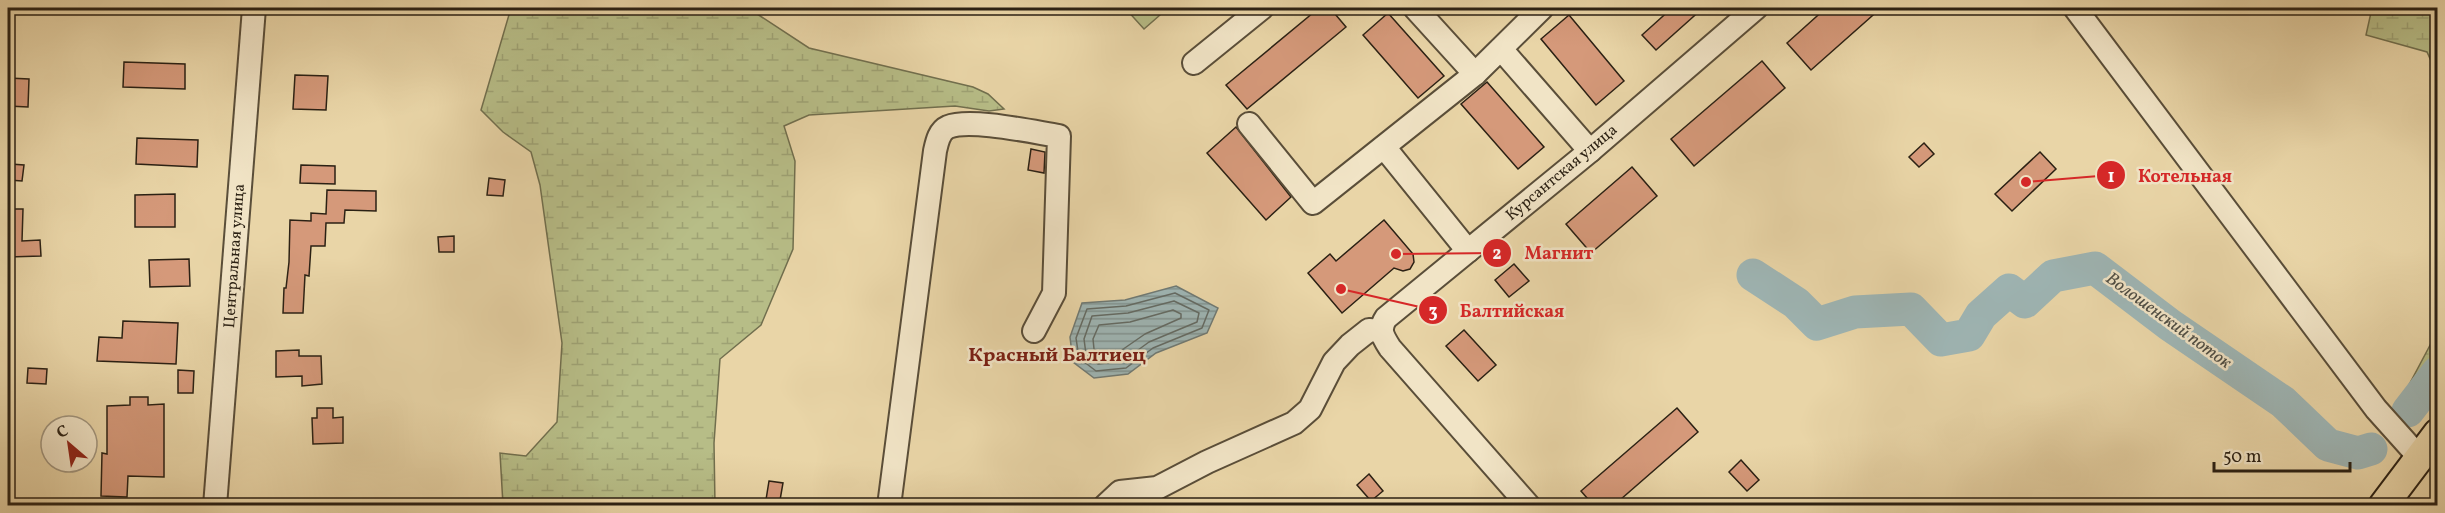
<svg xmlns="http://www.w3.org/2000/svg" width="2445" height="513" font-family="Vollkorn,serif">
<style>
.grass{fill:#b7bd87;stroke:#716f4e;stroke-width:1.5}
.wetland{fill:url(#wetland-marsh);stroke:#716f4e;stroke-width:1.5}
.water{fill:url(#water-rules);stroke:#707a74;stroke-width:1.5}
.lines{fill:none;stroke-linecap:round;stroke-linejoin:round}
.shore{stroke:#646b64;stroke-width:1.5}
.river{stroke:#9eb5b4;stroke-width:33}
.building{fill:#d5997a;stroke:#2b2114;stroke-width:1.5}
.minor-casing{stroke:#5a4e39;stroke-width:26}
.major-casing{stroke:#2b2114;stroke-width:32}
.minor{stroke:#f1e4c6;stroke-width:22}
.major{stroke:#e9d5a7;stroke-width:28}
.labels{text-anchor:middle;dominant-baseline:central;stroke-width:5;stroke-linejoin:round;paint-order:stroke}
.street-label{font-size:16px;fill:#2b2114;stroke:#f1e4c6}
.water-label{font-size:18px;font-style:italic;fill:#4e4d44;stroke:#f1e4c6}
.quarter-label{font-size:20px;font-weight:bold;fill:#7a1f14;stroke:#f1e4c6}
.leader{fill:none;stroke:#d62828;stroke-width:2}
.callout-dot{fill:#d62828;stroke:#f1e4c6;stroke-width:2}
.mark-label{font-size:18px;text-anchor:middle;font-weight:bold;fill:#fff}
.callout-label{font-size:18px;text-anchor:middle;font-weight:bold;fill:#d62828;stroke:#f1e4c6;stroke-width:5;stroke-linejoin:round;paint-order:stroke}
</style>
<defs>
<pattern id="wetland-marsh" width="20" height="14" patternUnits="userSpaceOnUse" patternTransform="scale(1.5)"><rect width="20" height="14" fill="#b7bd87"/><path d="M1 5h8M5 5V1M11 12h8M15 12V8" fill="none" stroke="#9ea274"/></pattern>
<pattern id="water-rules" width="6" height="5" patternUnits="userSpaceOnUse" patternTransform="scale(1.5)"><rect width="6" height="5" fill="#9eb5b4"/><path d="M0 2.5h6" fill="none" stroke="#819391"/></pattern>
</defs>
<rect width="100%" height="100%" fill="#e9d5a7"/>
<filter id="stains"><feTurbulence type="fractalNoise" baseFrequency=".00333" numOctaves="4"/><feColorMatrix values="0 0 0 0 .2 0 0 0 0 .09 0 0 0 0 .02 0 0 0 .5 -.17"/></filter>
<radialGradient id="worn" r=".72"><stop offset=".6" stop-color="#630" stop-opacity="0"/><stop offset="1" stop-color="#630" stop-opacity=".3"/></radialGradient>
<path class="grass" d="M 1125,8 L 1168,8 L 1144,29 Z"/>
<g class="wetland">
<path d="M 511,8 L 748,8 L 809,48 L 973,87 L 988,94 L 1004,109 L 989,111 L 955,106 L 809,115 L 784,126 L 795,161 L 793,249 L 761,325 L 720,359 L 714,443 L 715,505 L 503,505 L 500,453 L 526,456 L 557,422 L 562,343 L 540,185 L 531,152 L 503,132 L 481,110 Z"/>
<path d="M 2372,8 L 2437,8 L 2437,74 L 2427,52 L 2366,35 Z"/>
<path d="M 2437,332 L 2437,392 L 2423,402 L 2410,395 L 2409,385 Z"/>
</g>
<path class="water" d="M 1176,286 L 1218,308 L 1207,333 L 1156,353 L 1128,374 L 1094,378 L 1073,362 L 1070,337 L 1082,303 L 1125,300 Z"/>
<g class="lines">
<g class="shore">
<path d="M 1175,293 L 1209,310 L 1202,328 L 1153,348 L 1126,368 L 1096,371 L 1079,358 L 1076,338 L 1087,309 L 1126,306 Z"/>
<path d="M 1174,301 L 1199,313 L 1197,322 L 1149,342 L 1123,361 L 1098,364 L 1086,354 L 1084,339 L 1092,316 L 1128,313 Z"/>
<path d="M 1173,310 L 1181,314 L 1181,318 L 1145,334 L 1119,352 L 1101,354 L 1094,349 L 1093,339 L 1099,325 L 1130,322 Z"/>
</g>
<g class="river">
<path d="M 1753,275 L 1796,303 L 1817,324 L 1855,312 L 1911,309 L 1941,340 L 1969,335 L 1981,315 L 2009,290 L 2025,302 L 2053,276 L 2095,268 L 2170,325 L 2283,402 L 2328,445 L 2358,453 L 2371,449"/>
<path d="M 2408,411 L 2438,372"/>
</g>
</g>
<g class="building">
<path d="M 1319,8 L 1330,8 L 1346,27 L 1247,109 L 1226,85 Z"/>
<path d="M 1672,8 L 1703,8 L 1656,50 L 1642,35 Z"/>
<path d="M 1826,8 L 1881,8 L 1811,70 L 1787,43 Z"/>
<path d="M 1388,13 L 1444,76 L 1418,98 L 1363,35 Z"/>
<path d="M 1569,15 L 1624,81 L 1596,105 L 1541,39 Z"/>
<path d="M 1762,61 L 1785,88 L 1694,166 L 1671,139 Z"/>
<path d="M 124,62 L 185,64 L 185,89 L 123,87 Z"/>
<path d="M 295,75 L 328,76 L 326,110 L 293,109 Z"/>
<path d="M 8,78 L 29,79 L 28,107 L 8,106 Z"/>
<path d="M 1487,82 L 1544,147 L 1518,169 L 1461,104 Z"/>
<path d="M 1236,127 L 1291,197 L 1266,220 L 1207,153 Z"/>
<path d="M 137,138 L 198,140 L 197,167 L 136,164 Z"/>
<path d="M 1924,143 L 1934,154 L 1919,167 L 1909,157 Z"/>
<path d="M 1031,149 L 1045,152 L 1044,173 L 1028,170 Z"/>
<path d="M 2040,152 L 2056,169 L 2012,211 L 1995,194 Z"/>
<path d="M 10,164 L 24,165 L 22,181 L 9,180 Z"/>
<path d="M 301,165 L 335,166 L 335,184 L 300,183 Z"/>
<path d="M 1632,167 L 1657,196 L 1591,253 L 1566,224 Z"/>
<path d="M 489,178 L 505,180 L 503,196 L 487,195 Z"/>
<path d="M 327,190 L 376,191 L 376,211 L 345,210 L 344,223 L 326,223 L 325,246 L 311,246 L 309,276 L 305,275 L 303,313 L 283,313 L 284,288 L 286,288 L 289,262 L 290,220 L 311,221 L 311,213 L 326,214 Z"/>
<path d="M 175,194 L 175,227 L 135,227 L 135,195 Z"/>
<path d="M 8,209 L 23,209 L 22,241 L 40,240 L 41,256 L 8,257 Z"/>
<path d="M 1384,220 L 1413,254 L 1414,262 L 1410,269 L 1403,271 L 1394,268 L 1342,313 L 1308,273 L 1330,254 L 1336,261 Z"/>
<path d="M 454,236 L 454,252 L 439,252 L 438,237 Z"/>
<path d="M 189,259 L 190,286 L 150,287 L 149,260 Z"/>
<path d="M 1514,264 L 1529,281 L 1509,297 L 1495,280 Z"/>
<path d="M 123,321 L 178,323 L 176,364 L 97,361 L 99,337 L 122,338 Z"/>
<path d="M 1464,330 L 1496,365 L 1478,381 L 1446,346 Z"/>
<path d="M 299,350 L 299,356 L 321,356 L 322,384 L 302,386 L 302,376 L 276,377 L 276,351 Z"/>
<path d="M 28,368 L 47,369 L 46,384 L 27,383 Z"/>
<path d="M 178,370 L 194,371 L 193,393 L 178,393 Z"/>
<path d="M 130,397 L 148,397 L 148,405 L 164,404 L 164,477 L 128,476 L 127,497 L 101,496 L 102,453 L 107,454 L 107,406 L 130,405 Z"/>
<path d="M 317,408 L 333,408 L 333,418 L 343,417 L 343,443 L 313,444 L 312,418 L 317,418 Z"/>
<path d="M 1677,408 L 1698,432 L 1613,506 L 1594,506 L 1581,491 Z"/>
<path d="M 1741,460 L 1759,480 L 1747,491 L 1729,472 Z"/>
<path d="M 1369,474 L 1383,491 L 1371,501 L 1357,485 Z"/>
<path d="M 769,481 L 783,483 L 779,506 L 765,506 Z"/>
</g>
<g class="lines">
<g class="minor-casing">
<g id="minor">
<path d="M 1415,8 L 1475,74"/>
<path d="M 2075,8 L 2376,409 L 2419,457"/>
<path d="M 1501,49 L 1590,151"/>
<path d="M 1194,63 L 1262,8"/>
<path d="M 1249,124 L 1313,203 L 1475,74 L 1542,8"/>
<path d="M 1384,147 L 1468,251"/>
<path d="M 215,506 L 254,8"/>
<path d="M 889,506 L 935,151 C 937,142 939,131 948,127 C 970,118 1033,132 1059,136 L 1054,293 L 1034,331"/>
<path d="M 1105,506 L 1120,492 L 1157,488 L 1207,462 L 1294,423 L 1310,409 L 1334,362 L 1350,345 L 1369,330 L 1381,331"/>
<path d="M 1529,506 L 1390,348 C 1383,337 1378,330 1386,318 L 1590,151 L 1756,8"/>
</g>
</g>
<g class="major-casing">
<path id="major" d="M 2383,506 L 2438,433"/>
</g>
<use href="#minor" class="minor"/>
<use href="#major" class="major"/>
</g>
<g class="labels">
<g class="street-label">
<text transform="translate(1562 173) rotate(-40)">Курсантская улица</text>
<text transform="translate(235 256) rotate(-86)">Центральная улица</text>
</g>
<g class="water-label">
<text transform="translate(2168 321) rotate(36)">Волошенский поток</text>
</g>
<g class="quarter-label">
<text x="1057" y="356">Красный Балтиец</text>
</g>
</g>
<path class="leader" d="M2026 182L2111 175M1396 254L1497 253M1341 289L1433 310"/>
<g class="callout-dot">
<circle cx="2026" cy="182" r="6"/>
<circle cx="1396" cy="254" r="6"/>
<circle cx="1341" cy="289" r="6"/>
<circle cx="2111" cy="175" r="15"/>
<circle cx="1497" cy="253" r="15"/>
<circle cx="1433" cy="310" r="15"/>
</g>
<g class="mark-label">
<text x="2111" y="182">1</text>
<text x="1497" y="259">2</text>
<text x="1433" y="317">3</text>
</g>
<g class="callout-label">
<text x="2185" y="182">Котельная</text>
<text x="1559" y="259">Магнит</text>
<text x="1512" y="317">Балтийская</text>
</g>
<rect width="2445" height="513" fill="none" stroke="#e9d5a7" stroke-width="30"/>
<rect x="9" y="9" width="2427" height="495" fill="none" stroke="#2b2114" stroke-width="3"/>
<rect x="15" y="15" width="2415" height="483" fill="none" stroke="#2b2114" stroke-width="1.5"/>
<g transform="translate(69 444) rotate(331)"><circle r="28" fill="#f1e4c6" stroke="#a2967f" stroke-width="1.5"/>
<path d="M0-4.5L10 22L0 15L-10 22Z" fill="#8f2418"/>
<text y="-9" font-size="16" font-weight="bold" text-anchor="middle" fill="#2b2114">С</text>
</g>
<path d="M2214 462v9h136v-9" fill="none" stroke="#2b2114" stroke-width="3"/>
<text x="2223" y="462" font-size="18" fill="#2b2114" stroke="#f1e4c6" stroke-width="4.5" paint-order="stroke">50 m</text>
<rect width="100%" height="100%" filter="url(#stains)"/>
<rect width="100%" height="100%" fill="url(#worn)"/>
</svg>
